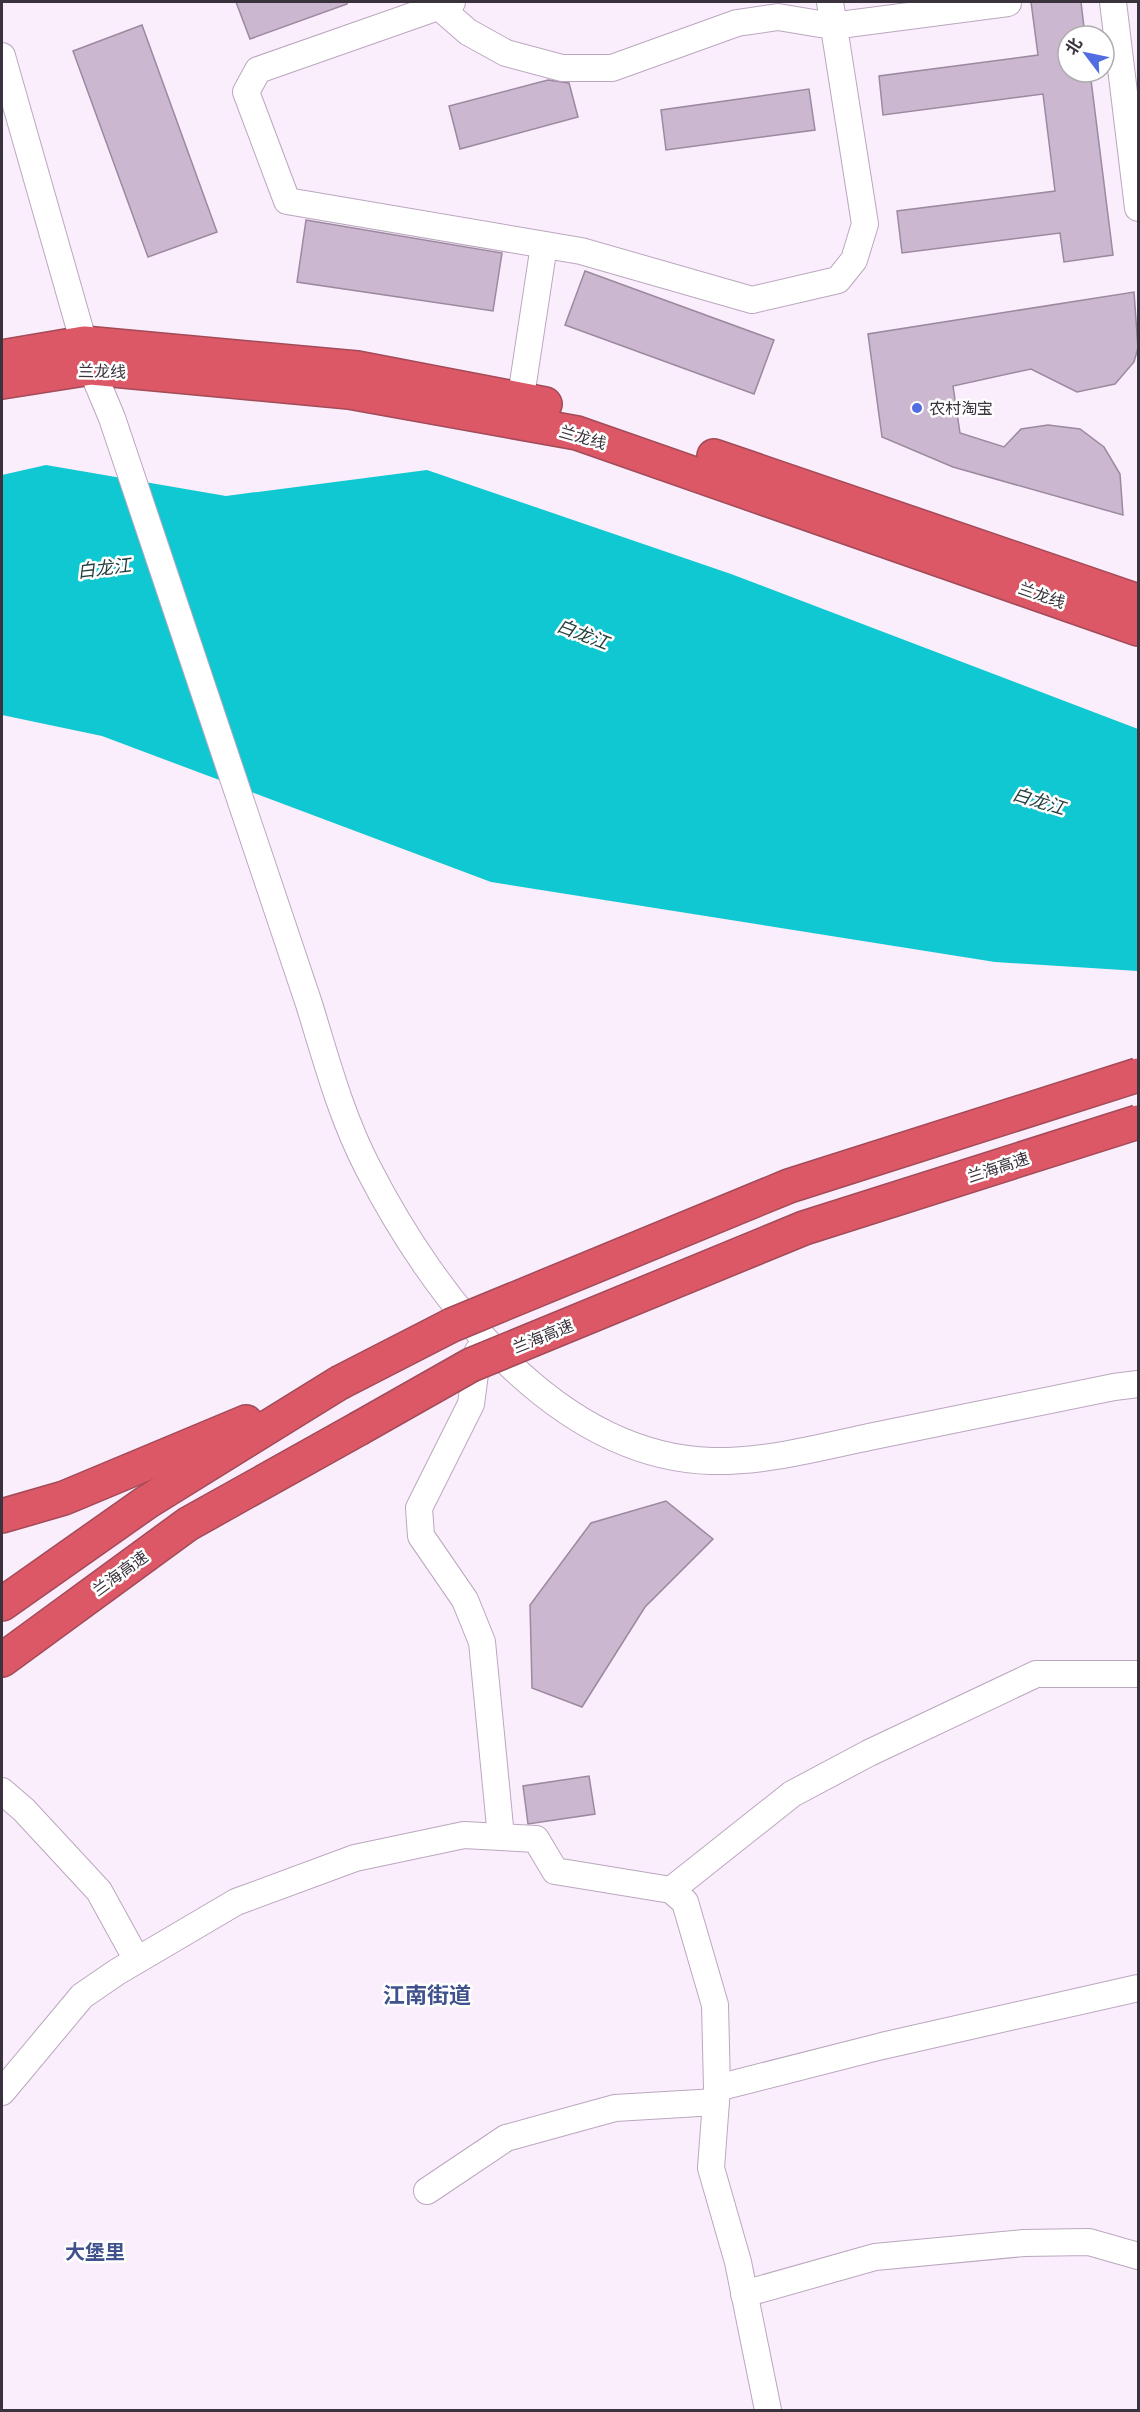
<svg xmlns="http://www.w3.org/2000/svg" width="1140" height="2412" font-family="'Archivo Narrow','Noto Sans SC',sans-serif">
<style>
.water{fill:#10c8d2}
.building{fill:#cbb7cf;stroke:#9c89a0;stroke-width:1.5}
.lines{fill:none;stroke-linecap:round;stroke-linejoin:round}
.minor-casing{stroke:#bba7bf;stroke-width:28}
.highway-casing{stroke:#a34b58;stroke-width:36}
.minor{stroke:#fff;stroke-width:26}
.highway{stroke:#dc5867;stroke-width:33}
.highway-bridge-casing{stroke:#a34b58;stroke-width:36;stroke-linecap:butt}
.highway-bridge{stroke:#dc5867;stroke-width:33}
.poi-dot{fill:#506de2;stroke:#fff;stroke-width:2}
.labels{text-anchor:middle;dominant-baseline:central;stroke-width:5;stroke-linejoin:round;paint-order:stroke}
.street-label{font-size:16px;fill:#3a323c;stroke:#fff}
.poi-label{font-size:16px;fill:#3a323c;stroke:#fff;text-anchor:start}
.water-label{font-size:18px;font-style:italic;fill:#253f40;stroke:#fff}
.quarter-label{font-size:20px;font-weight:bold;fill:#40528d;stroke:#fff}
.district-label{font-size:22px;font-weight:bold;fill:#40528d;stroke:#fff}
</style>
<rect width="100%" height="100%" fill="#faedfc"/>
<path class="water" d="M 46,465 L 226,496 L 427,470 L 731,574 L 1138,729 L 1138,971 L 995,962 L 491,882 L 102,736 L 2,715 L 2,475 Z"/>
<g class="building">
<path d="M 236,2 L 347,2 L 347,4 L 250,39 Z"/>
<path d="M 1031,2 L 1081,2 L 1085,36 L 1068,36 L 1068,72 L 1090,72 L 1113,255 L 1064,262 L 1060,233 L 902,253 L 897,211 L 1055,191 L 1043,94 L 883,115 L 879,76 L 1038,55 Z"/>
<path d="M 142,25 L 217,232 L 148,257 L 73,51 Z"/>
<path d="M 548,80 L 569,83 L 578,117 L 460,149 L 449,106 Z"/>
<path d="M 809,89 L 815,130 L 666,150 L 661,110 Z"/>
<path d="M 306,220 L 502,253 L 493,311 L 297,282 Z"/>
<path d="M 585,271 L 774,340 L 754,394 L 565,325 Z"/>
<path d="M 1134,292 L 1138,348 L 1134,362 L 1115,384 L 1077,392 L 1031,369 L 953,386 L 960,433 L 1004,447 L 1021,429 L 1048,425 L 1080,429 L 1104,447 L 1120,474 L 1123,515 L 953,467 L 882,437 L 868,334 Z"/>
<path d="M 666,1501 L 713,1539 L 645,1607 L 582,1707 L 532,1688 L 530,1605 L 591,1523 Z"/>
<path d="M 589,1776 L 595,1814 L 528,1824 L 523,1786 Z"/>
</g>
<g class="lines">
<g class="minor-casing">
<g id="minor">
<path d="M 435,2 L 438,6 L 468,32 L 506,53 L 562,68 L 612,68 L 737,23 L 778,17 L 832,26 L 1008,3"/>
<path d="M 452,2 L 258,70 L 246,92 L 287,201 L 581,251 L 752,300 L 838,280 L 854,260 L 865,224 L 830,2"/>
<path d="M 1113,2 L 1138,208"/>
<path d="M 2,56 L 91,368 L 112,418 L 309,1004 C 326,1059 341,1116 368,1168 C 433,1295 555,1457 712,1461 C 765,1462 818,1448 869,1437 C 951,1420 1032,1404 1114,1387 L 1138,1384"/>
<path d="M 518,416 L 544,245"/>
<path d="M 478,1351 L 471,1404 L 419,1508 L 421,1536 L 465,1600 L 482,1642 L 501,1837"/>
<path d="M 2,1791 L 24,1810 L 99,1891 L 137,1960"/>
<path d="M 671,1890 L 792,1794 L 869,1753 L 1036,1674 L 1138,1674"/>
<path d="M 717,2088 L 882,2046 L 1138,1988"/>
<path d="M 2,2092 L 82,1996 L 117,1972 L 236,1902 L 355,1858 L 464,1835 L 536,1839 L 555,1871 L 671,1890 L 685,1902 L 715,2005 L 717,2088 L 711,2168 L 738,2262 L 768,2410"/>
<path d="M 427,2191 L 506,2138 L 615,2108 L 716,2102"/>
<path d="M 744,2294 L 875,2257 L 1024,2243 L 1089,2242 L 1138,2256"/>
</g>
</g>
<g class="highway-casing">
<g id="highway">
<path d="M 2,357 L 84,343 L 357,368 L 545,404"/>
<path d="M 2,382 L 91,368 L 349,392 L 577,433 L 1138,629"/>
<path d="M 714,456 L 1138,601"/>
<path d="M 2,1516 L 64,1498 L 246,1422"/>
<path d="M 2,1604 L 147,1502 L 339,1383"/>
<path d="M 2,1660 L 188,1524 L 358,1429"/>
</g>
</g>
<use href="#minor" class="minor"/>
<use href="#highway" class="highway"/>
<g class="highway-bridge-casing">
<g id="highway-bridge">
<path d="M 339,1383 L 452,1325 L 789,1186 L 1138,1075"/>
<path d="M 358,1429 L 471,1365 L 804,1228 L 1138,1122"/>
</g>
</g>
<use href="#highway-bridge" class="highway-bridge"/>
</g>
<circle class="poi-dot" cx="917" cy="408" r="6"/>
<g class="labels">
<g class="street-label">
<text transform="translate(102 371) rotate(1)">兰龙线</text>
<text transform="translate(583 437) rotate(16)">兰龙线</text>
<text transform="translate(1042 595) rotate(19)">兰龙线</text>
<text transform="translate(998 1167) rotate(-18)">兰海高速</text>
<text transform="translate(543 1336) rotate(-22)">兰海高速</text>
<text transform="translate(120 1573) rotate(-36)">兰海高速</text>
</g>
<g class="poi-label">
<text x="929" y="408">农村淘宝</text>
</g>
<g class="water-label">
<text transform="translate(104 568) rotate(-7)">白龙江</text>
<text transform="translate(583 634) rotate(21)">白龙江</text>
<text transform="translate(1039 801) rotate(17)">白龙江</text>
</g>
<g class="quarter-label">
<text x="95" y="2251">大堡里</text>
</g>
<g class="district-label">
<text x="427" y="1995">江南街道</text>
</g>
</g>
<rect width="1140" height="2412" fill="none" stroke="#3a323c" stroke-width="6"/>
<g transform="translate(1086 54) rotate(302)"><circle r="28" fill="#ffffff" stroke="#b0adb1" stroke-width="1.5"/>
<path d="M0-4.5L10 22L0 15L-10 22Z" fill="#506de2"/>
<text y="-9" font-size="16" font-weight="bold" text-anchor="middle" fill="#3a323c">北</text>
</g>
</svg>
